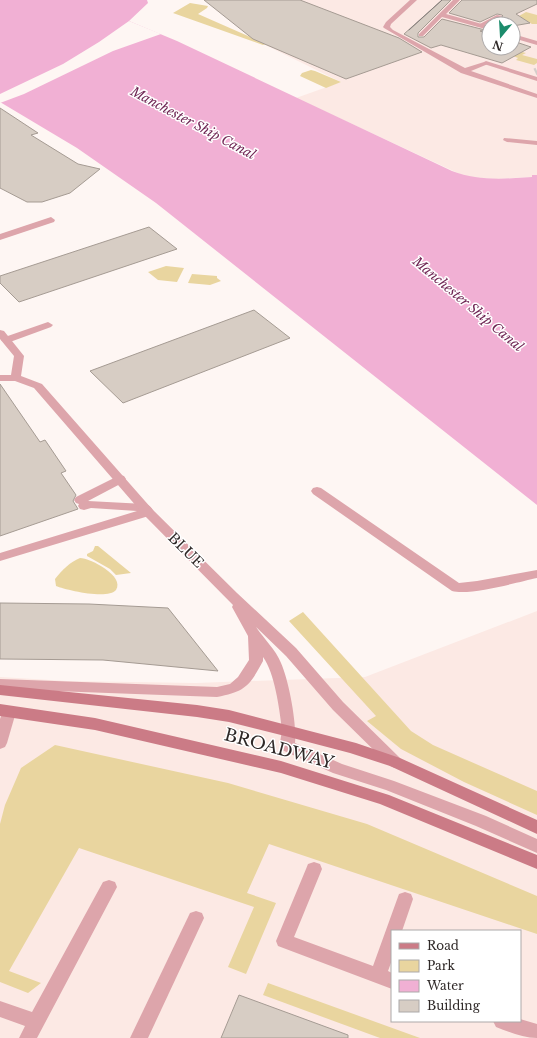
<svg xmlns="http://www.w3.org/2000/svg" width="537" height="1038" font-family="'Libre Baskerville',serif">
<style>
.built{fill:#fce9e4;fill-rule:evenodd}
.green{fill:#e9d59f}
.water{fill:#f1b0d4}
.pier{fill:#fef6f3}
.building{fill:#d7cdc4;stroke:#a59b93}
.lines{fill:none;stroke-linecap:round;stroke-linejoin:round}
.street-tunnel{stroke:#d5cdca;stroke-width:7;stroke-dasharray:7 3.5;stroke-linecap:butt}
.lane{fill:#dda5ab;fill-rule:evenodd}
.street{fill:#dda5ab;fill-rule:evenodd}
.secondary{fill:#cb7b86;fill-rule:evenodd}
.tram{stroke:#837d7b;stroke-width:1}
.labels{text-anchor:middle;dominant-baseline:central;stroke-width:3;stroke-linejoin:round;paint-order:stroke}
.far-water-label{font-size:13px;font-style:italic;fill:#702755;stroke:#fff}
.street-label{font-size:14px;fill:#2f2928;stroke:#fff}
.near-street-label{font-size:17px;fill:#2f2928;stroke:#fff}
</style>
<rect width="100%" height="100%" fill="#fef6f3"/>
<g class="built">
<path d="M 234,0 L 537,0 L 537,175 L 532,175 L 533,177 L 496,179 L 470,177 L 462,175 L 296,98 L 341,82 L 253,39 L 216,9 ZM 489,24 L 513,24 L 513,48 L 489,48 Z"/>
<path d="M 537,611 L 537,1038 L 0,1038 L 0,677 L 67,681 L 196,683 L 365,677 ZM 392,931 L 520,931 L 520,1021 L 392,1021 Z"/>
</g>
<g class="green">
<path d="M 190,3 L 208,6 L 207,8 L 198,14 L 266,44 L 263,45 L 173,13 Z"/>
<path d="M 526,12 L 537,15 L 537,24 L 532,24 L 519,16 Z"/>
<path d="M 522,52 L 526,53 L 522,55 L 537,59 L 537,63 L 534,65 L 516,60 L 518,58 L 513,56 Z"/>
<path d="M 311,70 L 315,71 L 341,82 L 326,88 L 300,76 L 302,73 Z"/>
<path d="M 166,266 L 184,268 L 177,282 L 158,280 L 148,272 Z"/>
<path d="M 192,274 L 217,276 L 217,278 L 221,281 L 210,285 L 188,283 Z"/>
<path d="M 95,546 L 98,546 L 131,573 L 116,575 L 110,569 L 87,556 L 87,554 L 93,551 Z"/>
<path d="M 80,558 C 90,558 125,576 116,590 C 108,600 66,590 56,586 L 55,579 C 62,570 70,562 80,558 Z"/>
<path d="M 303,612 L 411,731 L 433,745 L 537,791 L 537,815 L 464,782 L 401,749 L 367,721 L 376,716 L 289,621 Z"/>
<path d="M 55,745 L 228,783 L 367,824 L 537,896 L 537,934 L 269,844 L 247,893 L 276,903 L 246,974 L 228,967 L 254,907 L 79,848 L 9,971 L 41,983 L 28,993 L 0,982 L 0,824 L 5,805 L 21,768 Z"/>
<path d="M 268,983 L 420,1038 L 380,1038 L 263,995 Z"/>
</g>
<path class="water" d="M 0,0 L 147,0 L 148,3 L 129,21 L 177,41 L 452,171 C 478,181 504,179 532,177 L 532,175 L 537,175 L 537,505 L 156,203 L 77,148 L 0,102 Z"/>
<path class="pier" d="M 129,21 L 161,34 L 113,51 L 24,94 L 0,103 L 0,94 L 63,64 L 99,42 Z"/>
<g class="building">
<path d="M 204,0 L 300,0 L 399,38 L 422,52 L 346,79 L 253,39 Z"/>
<path d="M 442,0 L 451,0 L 418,33 L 418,37 L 424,37 L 442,19 L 485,30 L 480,31 L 489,34 L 489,48 L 513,48 L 513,41 L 531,47 L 502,63 L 441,45 L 431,48 L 404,34 Z"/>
<path d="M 462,0 L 537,0 L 537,4 L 516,14 L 530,23 L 513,26 L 513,24 L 490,24 L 503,16 L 502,15 L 497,14 L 480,22 L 449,13 Z"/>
<path d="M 0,108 L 38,133 L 31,135 L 78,164 L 100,169 L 70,193 L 42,202 L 27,202 L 0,188 Z"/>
<path d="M 149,227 L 177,249 L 19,302 L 0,283 L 0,276 Z"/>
<path d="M 254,310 L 290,338 L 123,403 L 90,371 Z"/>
<path d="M 0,384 L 40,442 L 45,440 L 66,471 L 61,473 L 76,495 L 73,501 L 78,509 L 0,536 Z"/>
<path d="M 0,603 L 89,604 L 168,608 L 218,671 L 103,660 L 0,659 Z"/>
<path d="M 239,995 L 348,1035 L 348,1038 L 221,1038 Z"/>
</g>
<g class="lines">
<path class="street-tunnel" d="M 535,72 L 537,71"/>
<g class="lane">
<path d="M 410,0 L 417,0 L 391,24 L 390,27 L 393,30 L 465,68 L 484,62 L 488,62 L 488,64 L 471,71 L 537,94 L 537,98 L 461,73 L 384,28 L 383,27 L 386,22 Z"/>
<path d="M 497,15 L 502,16 L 481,27 L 476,26 Z"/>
<path d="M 504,138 L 537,141 L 537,145 L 507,142 L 503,140 Z"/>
<path d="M 51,217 L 55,220 L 54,222 L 0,240 L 0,234 Z"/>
<path d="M 48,322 L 53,325 L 51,327 L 10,342 L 6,343 L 1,340 L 2,338 Z"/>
<path d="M 120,475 L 124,476 L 126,479 L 124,482 L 88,501 L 145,504 C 150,505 152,508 154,512 L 152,515 L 0,561 L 0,553 L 137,511 L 91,508 L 84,510 L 80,509 L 78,506 L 79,504 L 76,503 L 74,500 L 76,497 Z"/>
<path d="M 317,487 L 321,488 L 459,583 L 477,581 L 537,570 L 537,578 C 518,582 470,596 452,591 L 313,494 L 311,491 L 313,488 Z"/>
<path d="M 9,706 L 14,708 L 16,712 L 7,743 L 5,747 L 0,749 L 0,719 L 4,708 Z"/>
<path d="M 314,862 L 320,864 L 322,869 L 294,937 L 373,966 L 399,894 L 405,892 L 411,894 L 413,899 L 402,931 L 392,931 L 392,960 L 388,971 L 392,973 L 392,989 L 278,946 L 276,941 L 306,869 L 308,864 Z"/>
<path d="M 109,880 L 115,882 L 117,887 L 37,1038 L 19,1038 L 25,1026 L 0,1017 L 0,1001 L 32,1012 L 103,882 Z"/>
<path d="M 196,911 L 202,913 L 204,918 L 148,1038 L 130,1038 L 190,913 Z"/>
<path d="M 520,1019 L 537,1024 L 537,1038 C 523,1038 509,1032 496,1027 L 493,1021 L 520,1021 Z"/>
</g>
<g class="street">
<path d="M 453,0 L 460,0 L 446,14 L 489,26 L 489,30 L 442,17 L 423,36 L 419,36 L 419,34 Z"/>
<path d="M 513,34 L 537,41 L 537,45 L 513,38 Z"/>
<path d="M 486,61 L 537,77 L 537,81 L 484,64 L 484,62 Z"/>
<path d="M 0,330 L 4,331 L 24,356 L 21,376 L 42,384 L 152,509 L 237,593 L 296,648 L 343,702 L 400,758 L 402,762 L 400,766 L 395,768 L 390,766 L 333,710 L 286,656 L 256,627 C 264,639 276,650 281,663 C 289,681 297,724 295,743 L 342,764 L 394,781 L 486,816 L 537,839 L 537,853 L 476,826 L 386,790 L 333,773 L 282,750 C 278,743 282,736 282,729 C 279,707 275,674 263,657 L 263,661 C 249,687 245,691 217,697 L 0,689 L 0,679 L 217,687 L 230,684 L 238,677 L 249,660 L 248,636 L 232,607 L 233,605 L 144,515 L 34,388 L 15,381 L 0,381 L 0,375 L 11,375 L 14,356 L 0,339 Z"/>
</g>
<g class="secondary">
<path d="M 0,685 L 197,705 L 229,710 L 356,743 L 400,758 L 537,820 L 537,834 L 390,766 L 350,753 L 289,737 L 229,722 L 197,717 L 0,695 Z"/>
<path d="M 0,704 L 95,718 L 281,761 L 389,795 L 537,855 L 537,869 L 380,804 L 281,773 L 95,730 L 0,716 Z"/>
</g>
<path class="tram" d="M 409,30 L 442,0"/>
</g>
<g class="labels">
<g class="far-water-label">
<text transform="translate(193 123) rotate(28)">Manchester Ship Canal</text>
<text transform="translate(468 304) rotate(40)">Manchester Ship Canal</text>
</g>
<g class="street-label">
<text transform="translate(186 550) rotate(45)">BLUE</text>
</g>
<g class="near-street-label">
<text transform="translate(279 749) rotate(15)">BROADWAY</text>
</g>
</g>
<rect x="391" y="930" width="130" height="92" fill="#ffffff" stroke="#aca9a9"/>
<rect x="399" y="943" width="20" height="6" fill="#cb7b86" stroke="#aca9a9"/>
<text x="427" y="950" font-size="12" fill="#2f2928">Road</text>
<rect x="399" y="960" width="20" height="12" fill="#e9d59f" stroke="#aca9a9"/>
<text x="427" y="970" font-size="12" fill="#2f2928">Park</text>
<rect x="399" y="980" width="20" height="12" fill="#f1b0d4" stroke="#aca9a9"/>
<text x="427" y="990" font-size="12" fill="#2f2928">Water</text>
<rect x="399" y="1000" width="20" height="12" fill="#d7cdc4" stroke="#aca9a9"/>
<text x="427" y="1010" font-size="12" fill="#2f2928">Building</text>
<g transform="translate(501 36) rotate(198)"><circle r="19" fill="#ffffff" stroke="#aca9a9"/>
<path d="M0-3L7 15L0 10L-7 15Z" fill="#1c8c6c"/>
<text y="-6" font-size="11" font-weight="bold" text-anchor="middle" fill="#2f2928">N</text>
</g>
</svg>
